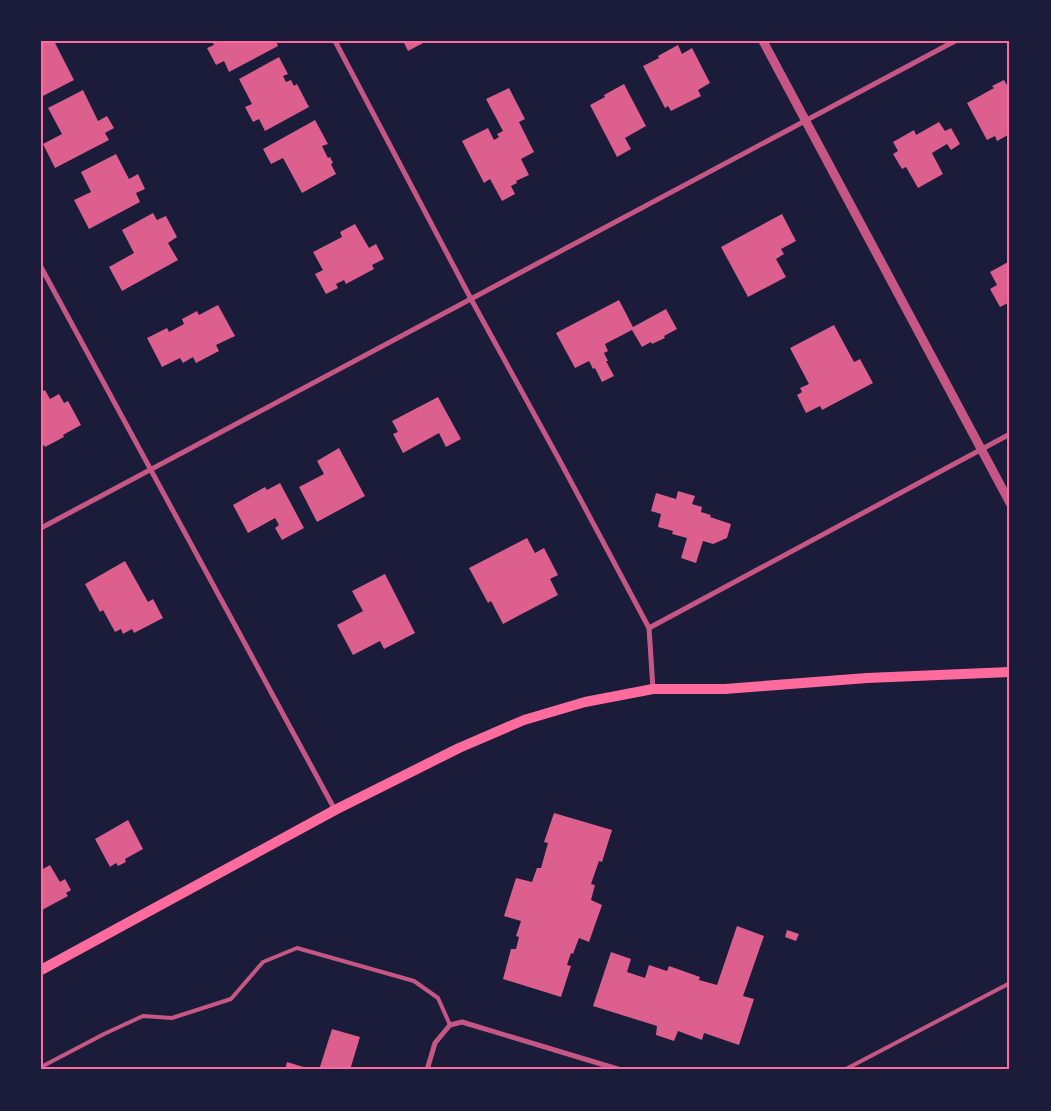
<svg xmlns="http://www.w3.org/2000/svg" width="1051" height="1111" font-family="Rubik,sans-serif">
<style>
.building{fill:#dd5f8e}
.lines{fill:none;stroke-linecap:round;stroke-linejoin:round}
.service{stroke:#c65784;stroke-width:4}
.minor{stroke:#c65784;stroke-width:5}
.tertiary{stroke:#c65784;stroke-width:9}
.secondary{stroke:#ff6b9d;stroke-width:10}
.neatline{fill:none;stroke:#ff6b9d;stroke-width:2}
</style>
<rect width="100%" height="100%" fill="#1b1b3a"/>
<g class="building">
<path d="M 41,41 L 54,41 L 74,80 L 41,97 Z"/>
<path d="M 212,41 L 276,41 L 278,46 L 229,72 L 224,61 L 216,65 L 207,48 L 214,45 Z"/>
<path d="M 403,41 L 427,41 L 408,51 Z"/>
<path d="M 678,45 L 682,54 L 692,48 L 710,83 L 698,90 L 701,96 L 671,111 L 668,106 L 665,108 L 643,66 L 659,58 L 658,56 Z"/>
<path d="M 279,57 L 288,74 L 283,76 L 286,82 L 291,80 L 294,86 L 297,84 L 309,107 L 265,131 L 259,119 L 253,122 L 245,107 L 252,104 L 239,79 Z"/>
<path d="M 1004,80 L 1010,90 L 1010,134 L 997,141 L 995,136 L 987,140 L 967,103 L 994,88 L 992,86 Z"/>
<path d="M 624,84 L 646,126 L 625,138 L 631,149 L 617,157 L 590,105 L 605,97 L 604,95 Z"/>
<path d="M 509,88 L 525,119 L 519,122 L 534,152 L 521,159 L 529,175 L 516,181 L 517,183 L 511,186 L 515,194 L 502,201 L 490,179 L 484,183 L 462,141 L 488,128 L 494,140 L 499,137 L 497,134 L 503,131 L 486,99 Z"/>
<path d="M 83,90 L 98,121 L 107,116 L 114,128 L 105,133 L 109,140 L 55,168 L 43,144 L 62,134 L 48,108 Z"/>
<path d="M 315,120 L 328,144 L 322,146 L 328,158 L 330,157 L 333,163 L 331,164 L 336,174 L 302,193 L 283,158 L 271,164 L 263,149 Z"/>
<path d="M 939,122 L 945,131 L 951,128 L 960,144 L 951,150 L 947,144 L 932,153 L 943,174 L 918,188 L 906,167 L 902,169 L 893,154 L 898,151 L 893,142 L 914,130 L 916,135 Z"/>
<path d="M 116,154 L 129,179 L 138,174 L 145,189 L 136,193 L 140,202 L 89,229 L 74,200 L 91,192 L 81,172 Z"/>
<path d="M 153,213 L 157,220 L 166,216 L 177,237 L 168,243 L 178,260 L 122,291 L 109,267 L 134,253 L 122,230 Z"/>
<path d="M 782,214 L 796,241 L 781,249 L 784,254 L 776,259 L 786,277 L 748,297 L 721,247 Z"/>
<path d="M 355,224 L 369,248 L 376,244 L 384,259 L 372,265 L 374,269 L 346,284 L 344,280 L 336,284 L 338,288 L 326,294 L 315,274 L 323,270 L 313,252 L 342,237 L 340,232 Z"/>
<path d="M 1010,261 L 1010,307 L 1008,303 L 1000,307 L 990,289 L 997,285 L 990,272 Z"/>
<path d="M 619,300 L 633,327 L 666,309 L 677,329 L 664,336 L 665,338 L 652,344 L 651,342 L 642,347 L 632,330 L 605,344 L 608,351 L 604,353 L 608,361 L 606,361 L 614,376 L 602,382 L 595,368 L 593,369 L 589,361 L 575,368 L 556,333 Z"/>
<path d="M 218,305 L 235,336 L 216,345 L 219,351 L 196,363 L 193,357 L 183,363 L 180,358 L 162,367 L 147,338 L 167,328 L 169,332 L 184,324 L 182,319 L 197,311 L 199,315 Z"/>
<path d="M 834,325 L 854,362 L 860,359 L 873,383 L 822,410 L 820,406 L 806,413 L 797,395 L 802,392 L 800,388 L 809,384 L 790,348 Z"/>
<path d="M 45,390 L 50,399 L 59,394 L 64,403 L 68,401 L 81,425 L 63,435 L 64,437 L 45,447 L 44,445 L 41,447 L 41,392 Z"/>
<path d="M 438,397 L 461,439 L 446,447 L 439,433 L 403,453 L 393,434 L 398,432 L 392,421 Z"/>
<path d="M 339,448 L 365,496 L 317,522 L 299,487 L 324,474 L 317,461 Z"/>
<path d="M 280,483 L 304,528 L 282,540 L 275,528 L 279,525 L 275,518 L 248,533 L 233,505 L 265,487 L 267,490 Z"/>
<path d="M 678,491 L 695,496 L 692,504 L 702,507 L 701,512 L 711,515 L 710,517 L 731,524 L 727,538 L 713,544 L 703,541 L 696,563 L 681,558 L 687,538 L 672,534 L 673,531 L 658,527 L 661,514 L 651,511 L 656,493 L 676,499 Z"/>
<path d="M 527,538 L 535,553 L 544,548 L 558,575 L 550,579 L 558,595 L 503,624 L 491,601 L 488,603 L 469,568 Z"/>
<path d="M 125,561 L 148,602 L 153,599 L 163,618 L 134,633 L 132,629 L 123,634 L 121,629 L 115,632 L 103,610 L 100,612 L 85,584 Z"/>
<path d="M 385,574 L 415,633 L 384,649 L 380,641 L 353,655 L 337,625 L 363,611 L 352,591 Z"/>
<path d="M 554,813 L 612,830 L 602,862 L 599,861 L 591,884 L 595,885 L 591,900 L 602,905 L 589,942 L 579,938 L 573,954 L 571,953 L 567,965 L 571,966 L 561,997 L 503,979 L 511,949 L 516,949 L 519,937 L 516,936 L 521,921 L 504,916 L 516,878 L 532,882 L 537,868 L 541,868 L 548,843 L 544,842 Z"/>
<path d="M 128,820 L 143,849 L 125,859 L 126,862 L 118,866 L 116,863 L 110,867 L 95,839 Z"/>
<path d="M 50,865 L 60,882 L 65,879 L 71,890 L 66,893 L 68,896 L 42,910 L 41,908 L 41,870 Z"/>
<path d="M 737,926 L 764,936 L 743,996 L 754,999 L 739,1045 L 704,1033 L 702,1040 L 678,1031 L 674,1041 L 656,1035 L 657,1026 L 593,1006 L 611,952 L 631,959 L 627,972 L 645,978 L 649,965 L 667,971 L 669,966 L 700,977 L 699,980 L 717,985 Z"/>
<path d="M 787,930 L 799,934 L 796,941 L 785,937 Z"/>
<path d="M 332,1029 L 360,1037 L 350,1070 L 319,1070 Z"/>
<path d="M 287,1062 L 310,1069 L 310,1070 L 285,1070 Z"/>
</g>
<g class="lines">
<g class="service">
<path d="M 41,1067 L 104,1034 L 143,1016 L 172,1018 L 231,999 L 263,962 L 297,948 L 414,981 L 438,998 L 450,1025"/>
<path d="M 844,1070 L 1010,983"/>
</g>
<g class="minor">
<path d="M 335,41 L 471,299 L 561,463 L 649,628 L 653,689"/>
<path d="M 41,267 L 335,810"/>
<path d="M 41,528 L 955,41"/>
<path d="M 649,628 L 1010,434"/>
<path d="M 427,1070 L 435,1043 L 450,1025 L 462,1022 L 621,1070"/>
</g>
<path class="tertiary" d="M 763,41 L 1010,503"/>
<path class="secondary" d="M 41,970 L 335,810 L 459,748 L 524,720 L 585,702 L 653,689 L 725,689 L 867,678 L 1010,672"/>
</g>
<rect width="1051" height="1111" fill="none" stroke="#1b1b3a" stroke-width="85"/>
<rect x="42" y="42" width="966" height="1026" class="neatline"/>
</svg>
